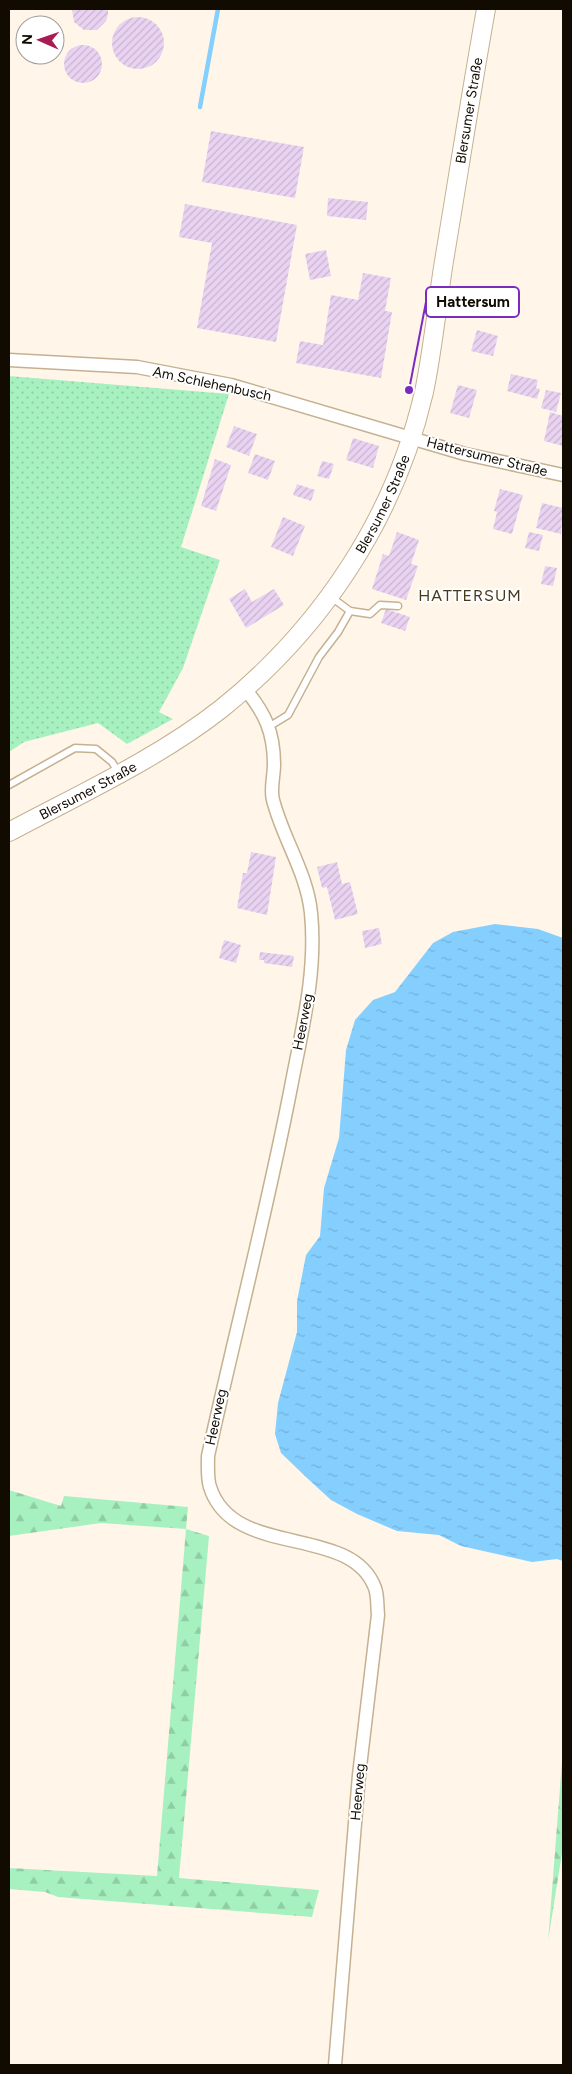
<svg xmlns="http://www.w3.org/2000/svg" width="572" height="2074" font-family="Figtree,sans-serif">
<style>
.grass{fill:url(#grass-dots)}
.forest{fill:url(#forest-firs)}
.water{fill:url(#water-ripples)}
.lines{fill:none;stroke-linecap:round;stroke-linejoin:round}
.stream{stroke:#85cfff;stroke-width:4.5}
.building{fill:url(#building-hatch)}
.lane-casing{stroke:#c5b191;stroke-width:9}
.street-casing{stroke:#c5b191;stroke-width:15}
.secondary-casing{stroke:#c5b191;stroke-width:20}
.lane{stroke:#fff;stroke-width:6}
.street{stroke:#fff;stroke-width:12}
.secondary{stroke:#fff;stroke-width:18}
.labels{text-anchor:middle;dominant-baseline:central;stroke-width:4;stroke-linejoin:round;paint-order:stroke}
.street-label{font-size:14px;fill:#120b02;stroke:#fff}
.quarter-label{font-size:16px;letter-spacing:1px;fill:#49391c;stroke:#fff}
.leader{fill:none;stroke:#7b2cbf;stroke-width:2}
.callout-dot{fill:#7b2cbf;stroke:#fff;stroke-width:2}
.callout{fill:#fff;stroke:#7b2cbf;stroke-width:2}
.callout-label{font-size:15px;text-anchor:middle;font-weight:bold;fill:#120b02}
</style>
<defs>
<pattern id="grass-dots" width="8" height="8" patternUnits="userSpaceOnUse" patternTransform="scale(1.25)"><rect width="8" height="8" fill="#a7f1c1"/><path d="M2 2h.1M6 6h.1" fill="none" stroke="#8fcda4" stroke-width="1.8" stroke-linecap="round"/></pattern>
<pattern id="forest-firs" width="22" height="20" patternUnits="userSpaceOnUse" patternTransform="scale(1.25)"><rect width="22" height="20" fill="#a7f1c1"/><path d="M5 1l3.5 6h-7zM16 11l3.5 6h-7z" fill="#8fcda4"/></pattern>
<pattern id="water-ripples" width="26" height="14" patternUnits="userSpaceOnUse" patternTransform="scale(1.25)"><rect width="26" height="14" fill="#85cfff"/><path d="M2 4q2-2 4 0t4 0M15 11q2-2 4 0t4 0" fill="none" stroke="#72b0d9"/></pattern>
<pattern id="building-hatch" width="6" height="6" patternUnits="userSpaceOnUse" patternTransform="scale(1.25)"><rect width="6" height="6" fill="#ead3f2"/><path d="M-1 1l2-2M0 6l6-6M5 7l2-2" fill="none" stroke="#c8b4ce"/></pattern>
</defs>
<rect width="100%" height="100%" fill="#fff6e9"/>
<path class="grass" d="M 9,376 L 229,394 L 181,547 L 220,560 L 183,668 L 159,712 L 173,719 L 127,744 L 98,723 L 24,742 L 9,752 Z"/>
<g class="forest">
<path d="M 9,1490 L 61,1506 L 64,1496 L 188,1507 L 186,1529 L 209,1536 L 179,1878 L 319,1890 L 312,1917 L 58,1897 L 45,1892 L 9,1889 L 9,1868 L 157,1876 L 186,1529 L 101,1523 L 9,1536 Z"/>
<path d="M 563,1749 L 563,1847 L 548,1941 Z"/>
</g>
<path class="water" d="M 495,924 L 538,929 L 563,938 L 563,1561 L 557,1559 L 532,1562 L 461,1546 L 439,1535 L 397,1531 L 357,1514 L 331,1500 L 307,1478 L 281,1453 L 275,1434 L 278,1403 L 297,1332 L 297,1301 L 306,1255 L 320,1236 L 324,1188 L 339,1138 L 346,1050 L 355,1020 L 373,1000 L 395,992 L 433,943 L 453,932 Z"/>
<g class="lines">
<path class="stream" d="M 200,107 L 218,9"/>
</g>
<g class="building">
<path d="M 72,9 L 108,9 L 108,15 L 106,21 L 97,30 L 84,30 L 74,22 Z"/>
<circle cx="138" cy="43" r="26"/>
<circle cx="83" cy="64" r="19"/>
<path d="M 211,131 L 304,147 L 295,198 L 202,182 Z"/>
<path d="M 328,198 L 368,202 L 366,220 L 327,216 Z"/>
<path d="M 185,204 L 297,225 L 276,342 L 197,328 L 212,243 L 179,237 Z"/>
<path d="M 326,250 L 331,276 L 310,280 L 305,254 Z"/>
<path d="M 363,273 L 391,278 L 385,311 L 392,312 L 381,378 L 296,363 L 300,341 L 323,345 L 331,295 L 358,300 Z"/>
<path d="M 477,330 L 498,336 L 493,356 L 471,351 Z"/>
<path d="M 511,374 L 538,380 L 536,388 L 540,389 L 537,399 L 507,391 Z"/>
<path d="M 458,385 L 477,390 L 469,418 L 450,413 Z"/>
<path d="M 546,390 L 561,393 L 556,412 L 541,408 Z"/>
<path d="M 550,412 L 563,416 L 563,446 L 544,441 Z"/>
<path d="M 234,426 L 257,434 L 249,456 L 226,447 Z"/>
<path d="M 353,438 L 379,446 L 373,468 L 346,460 Z"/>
<path d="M 255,454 L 275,461 L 268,480 L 248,473 Z"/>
<path d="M 215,459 L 231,465 L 216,511 L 201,506 Z"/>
<path d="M 322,461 L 334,464 L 329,479 L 317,476 Z"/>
<path d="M 297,484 L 315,490 L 311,501 L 293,495 Z"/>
<path d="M 500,489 L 523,495 L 512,534 L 493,529 L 497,512 L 494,511 Z"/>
<path d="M 542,503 L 563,508 L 561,534 L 536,528 Z"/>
<path d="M 283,517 L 305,526 L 293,556 L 271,547 Z"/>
<path d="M 397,532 L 419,540 L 411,564 L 418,566 L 406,600 L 372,589 L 383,554 L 389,556 Z"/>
<path d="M 529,532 L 543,535 L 539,551 L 525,548 Z"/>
<path d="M 545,566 L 557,568 L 553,586 L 541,584 Z"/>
<path d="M 245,589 L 252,602 L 274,589 L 284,605 L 246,628 L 229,599 Z"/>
<path d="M 386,609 L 410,617 L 405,631 L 381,623 Z"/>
<path d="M 251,852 L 276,857 L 267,915 L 237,908 L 243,873 L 247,873 Z"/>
<path d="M 337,862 L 342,884 L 350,882 L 358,914 L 335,920 L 327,887 L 322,888 L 317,867 Z"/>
<path d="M 379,928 L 382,944 L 365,948 L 362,931 Z"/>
<path d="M 224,940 L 241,945 L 236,963 L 219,958 Z"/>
<path d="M 260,952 L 294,956 L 292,967 L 264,963 L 264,960 L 259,960 Z"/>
</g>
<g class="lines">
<g class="lane-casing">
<g id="lane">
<path d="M 331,597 L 350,611 L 370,614 L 380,605 L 398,606"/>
<path d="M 270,726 L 288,715 L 319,657 L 338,632 L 350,611"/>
<path d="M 9,785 L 75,748 L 96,749 L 112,762 L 118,772"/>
</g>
</g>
<g class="street-casing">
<g id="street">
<path d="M 9,360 L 137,367 L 231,385 L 465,454 L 563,475"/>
<path d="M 245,689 C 265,713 274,732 274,765 C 274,776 270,789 273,800 C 283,839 307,873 311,913 C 317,972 302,1029 291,1087 C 267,1211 235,1333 208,1456 C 208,1466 207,1478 210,1487 C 233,1560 351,1523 375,1588 C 378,1596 377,1607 378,1615 L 359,1775 L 335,2065"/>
</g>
</g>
<g class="secondary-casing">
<g id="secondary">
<path id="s1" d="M 9,832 C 80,794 157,759 221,709 C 321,629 395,518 424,392 C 433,349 437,305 444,261 C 458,177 471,93 486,9"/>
</g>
</g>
<use href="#lane" class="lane"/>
<use href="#street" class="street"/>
<use href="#secondary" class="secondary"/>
</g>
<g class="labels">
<g class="street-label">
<text stroke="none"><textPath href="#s1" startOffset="914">Blersumer Straße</textPath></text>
<text transform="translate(212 384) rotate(12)">Am Schlehenbusch</text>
<text transform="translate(487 457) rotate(14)">Hattersumer Straße</text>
<text stroke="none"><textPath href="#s1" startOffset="509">Blersumer Straße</textPath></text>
<text stroke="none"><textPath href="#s1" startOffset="89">Blersumer Straße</textPath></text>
<text transform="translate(303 1022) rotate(-79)">Heerweg</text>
<text transform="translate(216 1417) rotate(-78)">Heerweg</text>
<text transform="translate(358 1792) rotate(-85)">Heerweg</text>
</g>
<g class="quarter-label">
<text x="470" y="595">HATTERSUM</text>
</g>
</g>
<path class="leader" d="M409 390L426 302"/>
<circle class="callout-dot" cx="409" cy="390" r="5"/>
<rect class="callout" x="426" y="287" width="93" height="30" rx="5"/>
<g class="callout-label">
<text x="473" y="307">Hattersum</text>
</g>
<rect width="572" height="2074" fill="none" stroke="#120b02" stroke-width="20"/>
<g transform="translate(40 40) rotate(272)"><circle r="24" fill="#ffffff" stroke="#a09d9a"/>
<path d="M0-4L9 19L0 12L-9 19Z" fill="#ab1b53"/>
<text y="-8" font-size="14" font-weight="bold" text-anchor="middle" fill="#120b02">N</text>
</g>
</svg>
